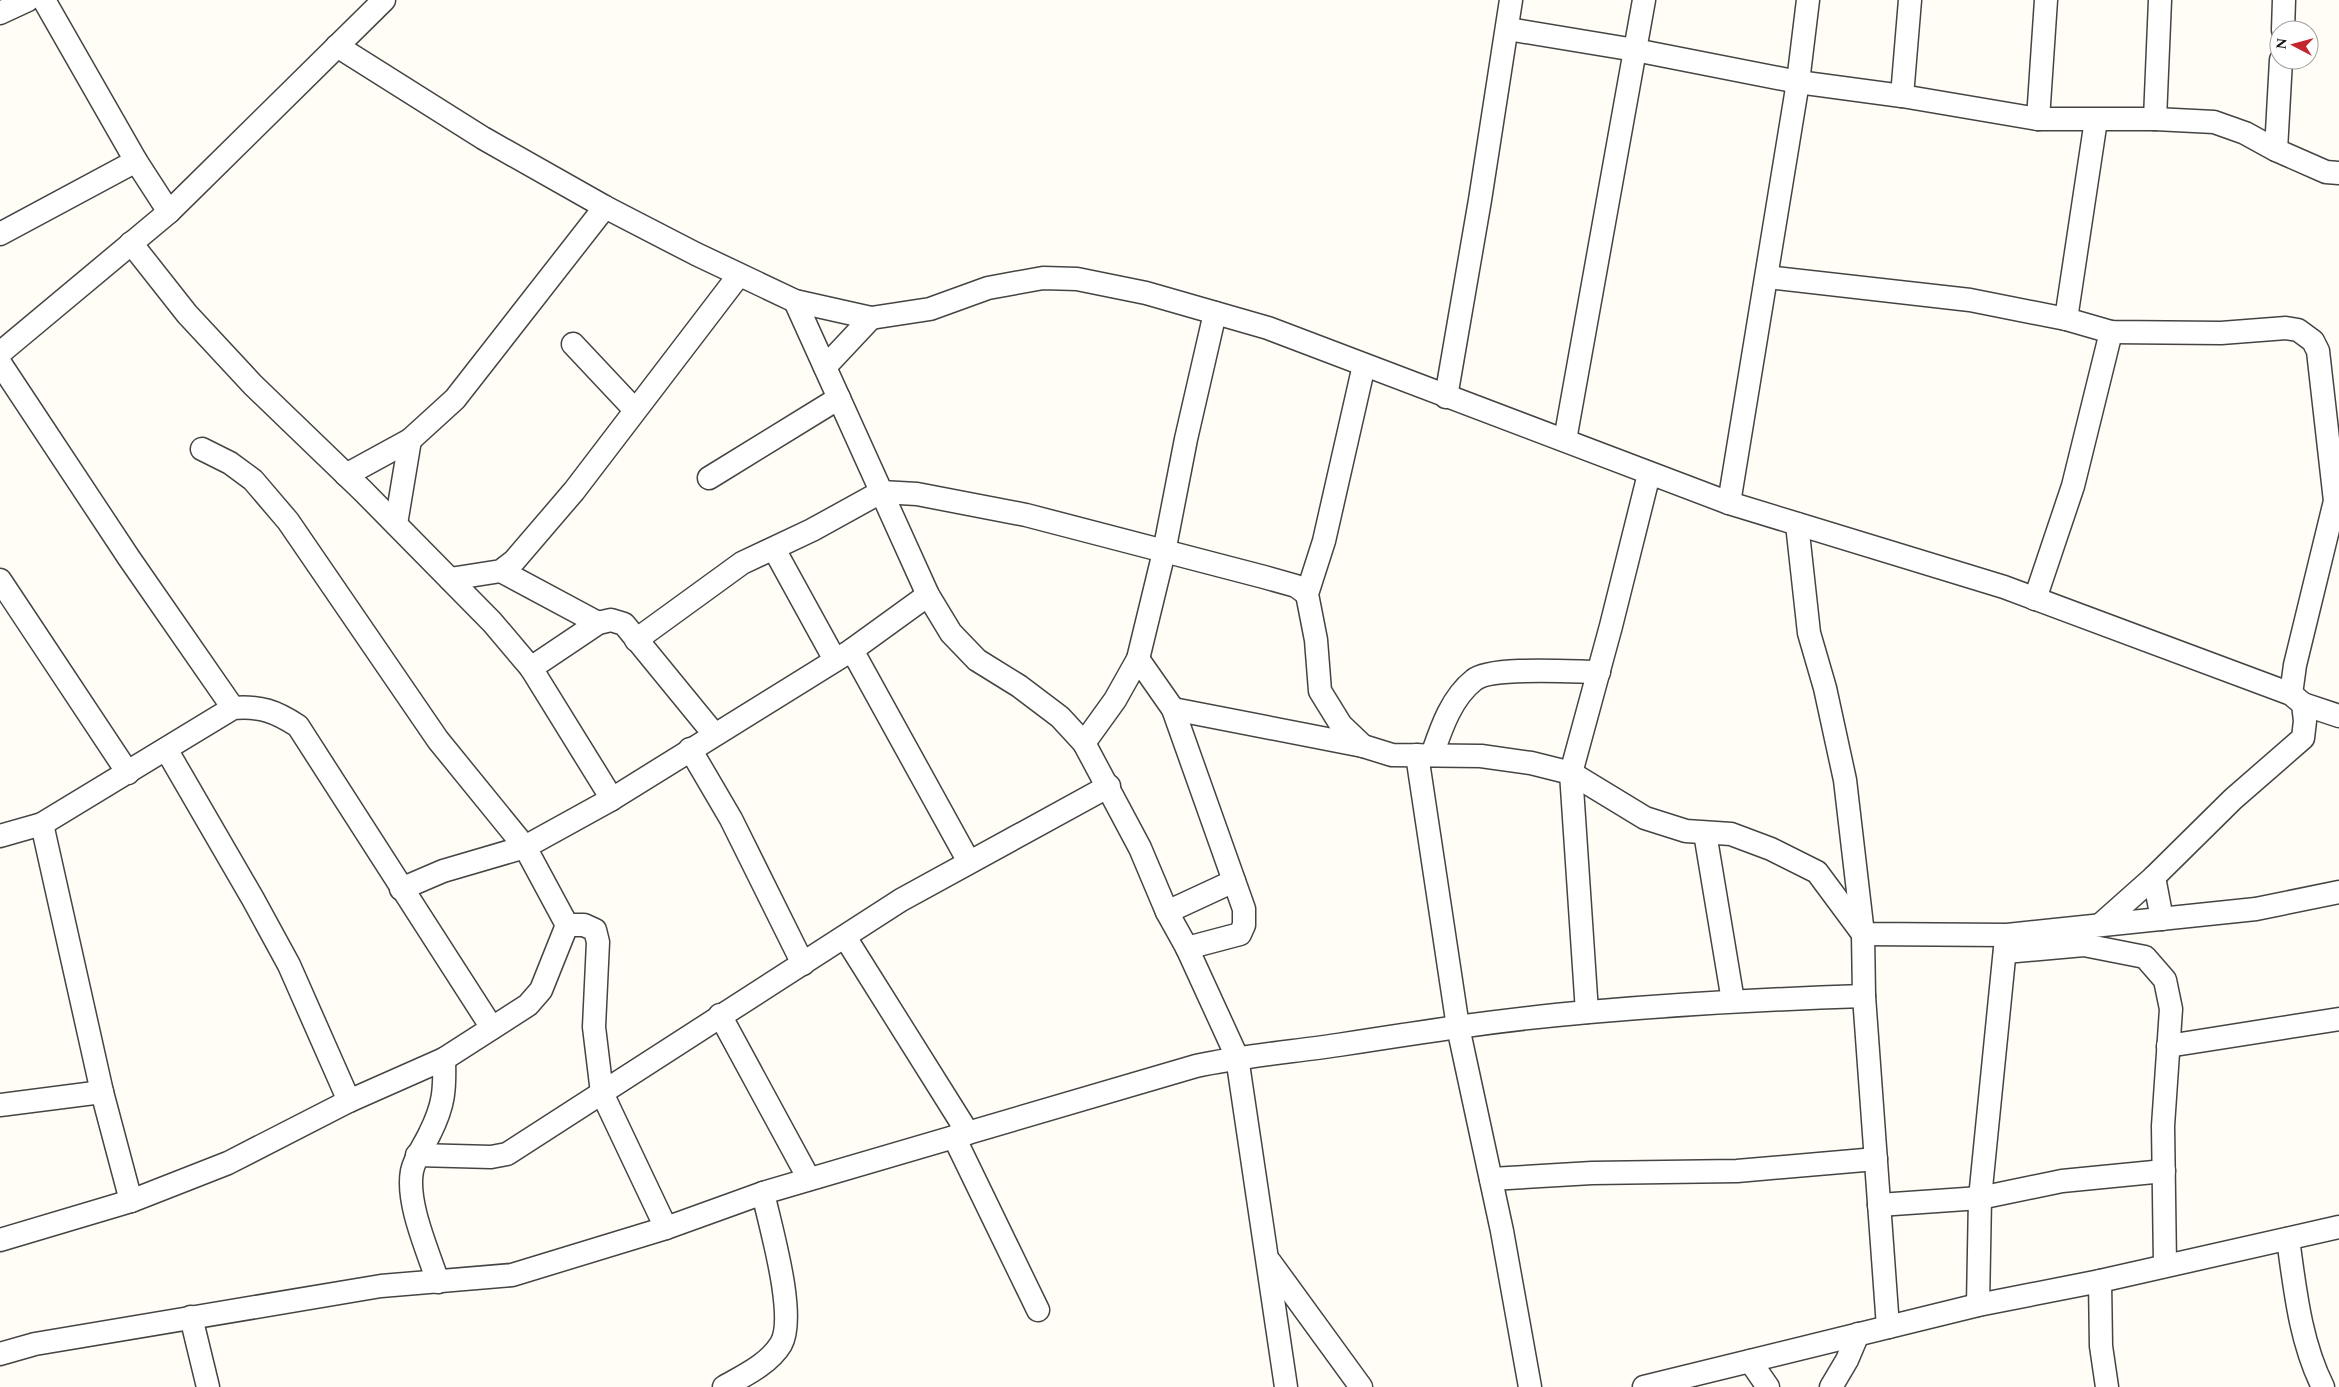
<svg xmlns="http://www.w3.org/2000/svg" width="2339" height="1387" font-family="Spectral,serif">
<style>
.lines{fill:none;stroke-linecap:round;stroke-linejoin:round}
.street-casing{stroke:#444;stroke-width:25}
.street{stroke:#fff;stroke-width:22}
</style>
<rect width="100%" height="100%" fill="#fffdf5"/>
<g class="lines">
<g class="street-casing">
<g id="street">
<path d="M 44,0 L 136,161 L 169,212"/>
<path d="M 0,13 L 28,0"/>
<path d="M 1508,29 L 1635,50 L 1798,82 L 1902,96 L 2038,119 L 2155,119 L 2214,122 L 2245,133 L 2276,150 L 2326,172 L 2339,173"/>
<path d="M 2283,30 L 2284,0"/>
<path d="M 337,46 L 483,138 L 605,207 L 696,254 L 795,301 L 871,318 L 930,309 L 988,288 L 1043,278 L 1077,279 L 1146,293 L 1268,328 L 1729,503 L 2004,587 L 2291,694 L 2303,704 L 2305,721 L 2303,738 L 2233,799 L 2154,877 L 2100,925"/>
<path d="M 1902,96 L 1910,0"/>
<path d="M 2038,119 L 2046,0"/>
<path d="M 2155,119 L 2160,0"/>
<path d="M 2276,150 L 2281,60"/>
<path d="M 0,234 L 136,161"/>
<path d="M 131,243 L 187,314 L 253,385 L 363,491 L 492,622 L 531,668 L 612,799"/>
<path d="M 1767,277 L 1970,300 L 2066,319 L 2111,332 L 2221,333 L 2286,328 L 2298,330 L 2313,341 L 2318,351 L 2335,501 L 2295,665 L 2291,694"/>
<path d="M 795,301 L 928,595 L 951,633 L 977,660 L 1019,686 L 1060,717 L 1084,743 L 1140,848 L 1167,912 L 1187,948 L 1237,1057 L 1286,1387"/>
<path d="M 2066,319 L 2096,120"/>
<path d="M 573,344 L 635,410"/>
<path d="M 0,353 L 169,212 L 384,0"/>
<path d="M 0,363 L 129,558 L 233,708"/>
<path d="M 1364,365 L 1324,541 L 1307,594 L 1316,640 L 1320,691 L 1341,725 L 1363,746 L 1392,755 L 1481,756 L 1531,763 L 1571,773 L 1645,818 L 1686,831 L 1731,834 L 1771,849 L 1817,872 L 1863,934 L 2007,935 L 2256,909 L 2339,892"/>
<path d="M 825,367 L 871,318"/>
<path d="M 1446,397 L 1480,200 L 1511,0"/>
<path d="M 1565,440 L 1644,0"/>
<path d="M 346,475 L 410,440 L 455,399 L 605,207"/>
<path d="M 709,478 L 839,398"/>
<path d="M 1729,503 L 1798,82 L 1808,0"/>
<path d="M 396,524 L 410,440"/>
<path d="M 1797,524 L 1809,633 L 1825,688 L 1845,780 L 1863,934 L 1864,996 L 1888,1327"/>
<path d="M 774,549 L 835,660"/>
<path d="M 501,571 L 598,623"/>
<path d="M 450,579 L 501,571 L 514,561 L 574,491 L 739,275"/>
<path d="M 0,580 L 128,773"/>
<path d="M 2035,599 L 2073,486 L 2111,332"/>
<path d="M 636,640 L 742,563 L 812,530 L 881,492 L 917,494 L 1026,515 L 1264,577 L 1296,586 L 1307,594"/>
<path d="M 852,650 L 969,862"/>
<path d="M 1138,659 L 1173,709 L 1244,909 L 1244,925 L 1240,934 L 1187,948"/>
<path d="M 531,668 L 598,623 L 611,620 L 624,624 L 714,734"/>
<path d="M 2303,704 L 2339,716"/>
<path d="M 1173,709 L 1363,746"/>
<path d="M 1084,743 L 1115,700 L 1138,659 L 1164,552 L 1186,439 L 1215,313"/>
<path d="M 166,749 L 253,899 L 289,965 L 349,1101"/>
<path d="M 690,749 L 731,819 L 803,964"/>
<path d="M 1417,755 L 1458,1027 L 1502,1231 L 1530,1387"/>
<path d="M 1432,755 C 1441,729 1451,698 1474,680 C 1491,666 1574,672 1599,672"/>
<path d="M 42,824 L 102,1092 L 131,1201"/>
<path d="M 1705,833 L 1733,1001"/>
<path d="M 0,836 L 42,824 L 233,708 C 261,706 275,711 298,726 L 492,1028"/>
<path d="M 2154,877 L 2162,919"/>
<path d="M 401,889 L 443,871 L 525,847 L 612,799 L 852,650 L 928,595"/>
<path d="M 1167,912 L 1234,881"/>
<path d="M 567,925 L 584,925 L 595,930 L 598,942 L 594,1027 L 602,1093 L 666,1228"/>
<path d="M 845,937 L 968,1133"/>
<path d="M 2005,952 L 2084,945 L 2145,957 L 2165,980 L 2171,1009 L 2163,1126 L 2165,1265"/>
<path d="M 1587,1012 L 1571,773 L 1611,626 L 1649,474"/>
<path d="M 720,1015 L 809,1179"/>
<path d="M 2168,1046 L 2339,1019"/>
<path d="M 0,1105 L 102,1092"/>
<path d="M 954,1137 L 1038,1310"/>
<path d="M 417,1155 L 491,1157 L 507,1154 L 901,900 L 1109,786"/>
<path d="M 1491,1179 L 1592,1173 L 1737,1171 L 1876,1159"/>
<path d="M 1879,1205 L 1980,1198 L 2062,1181 L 2164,1171"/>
<path d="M 2288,1239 C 2295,1289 2300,1341 2323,1387"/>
<path d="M 0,1240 L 131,1201 L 228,1163 L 349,1101 L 444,1059 L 528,1005 L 541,990 L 567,925 L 525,847 L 438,740 L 288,521 L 253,480 L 230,463 L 202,449"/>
<path d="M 1270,1262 L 1361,1387"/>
<path d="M 2100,1281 L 2101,1346 L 2107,1387"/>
<path d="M 438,1282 C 428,1251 406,1203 412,1171 C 415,1157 424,1146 430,1133 C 444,1105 445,1090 444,1059"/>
<path d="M 1978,1305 L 1980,1198 L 2006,938"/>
<path d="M 191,1317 L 208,1387"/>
<path d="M 0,1354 L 35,1344 L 381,1286 L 512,1275 L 666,1228 L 763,1193 L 1196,1066 C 1243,1056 1290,1052 1338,1045 C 1421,1032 1505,1019 1589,1012 C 1681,1004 1772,999 1864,996"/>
<path d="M 1750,1361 L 1768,1387"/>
<path d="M 724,1387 C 743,1376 769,1364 781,1344 C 797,1316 770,1225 763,1193"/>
<path d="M 1644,1387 L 1978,1305 L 2100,1281 L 2339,1227"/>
<path d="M 1831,1387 L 1847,1360 L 1858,1334"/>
</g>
</g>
<use href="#street" class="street"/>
</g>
<g transform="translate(2294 45) rotate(276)"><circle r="24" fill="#ffffff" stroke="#a0a0a0"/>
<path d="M0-4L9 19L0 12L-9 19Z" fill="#c4262e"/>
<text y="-8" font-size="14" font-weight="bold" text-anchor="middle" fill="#111111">N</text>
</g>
</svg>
